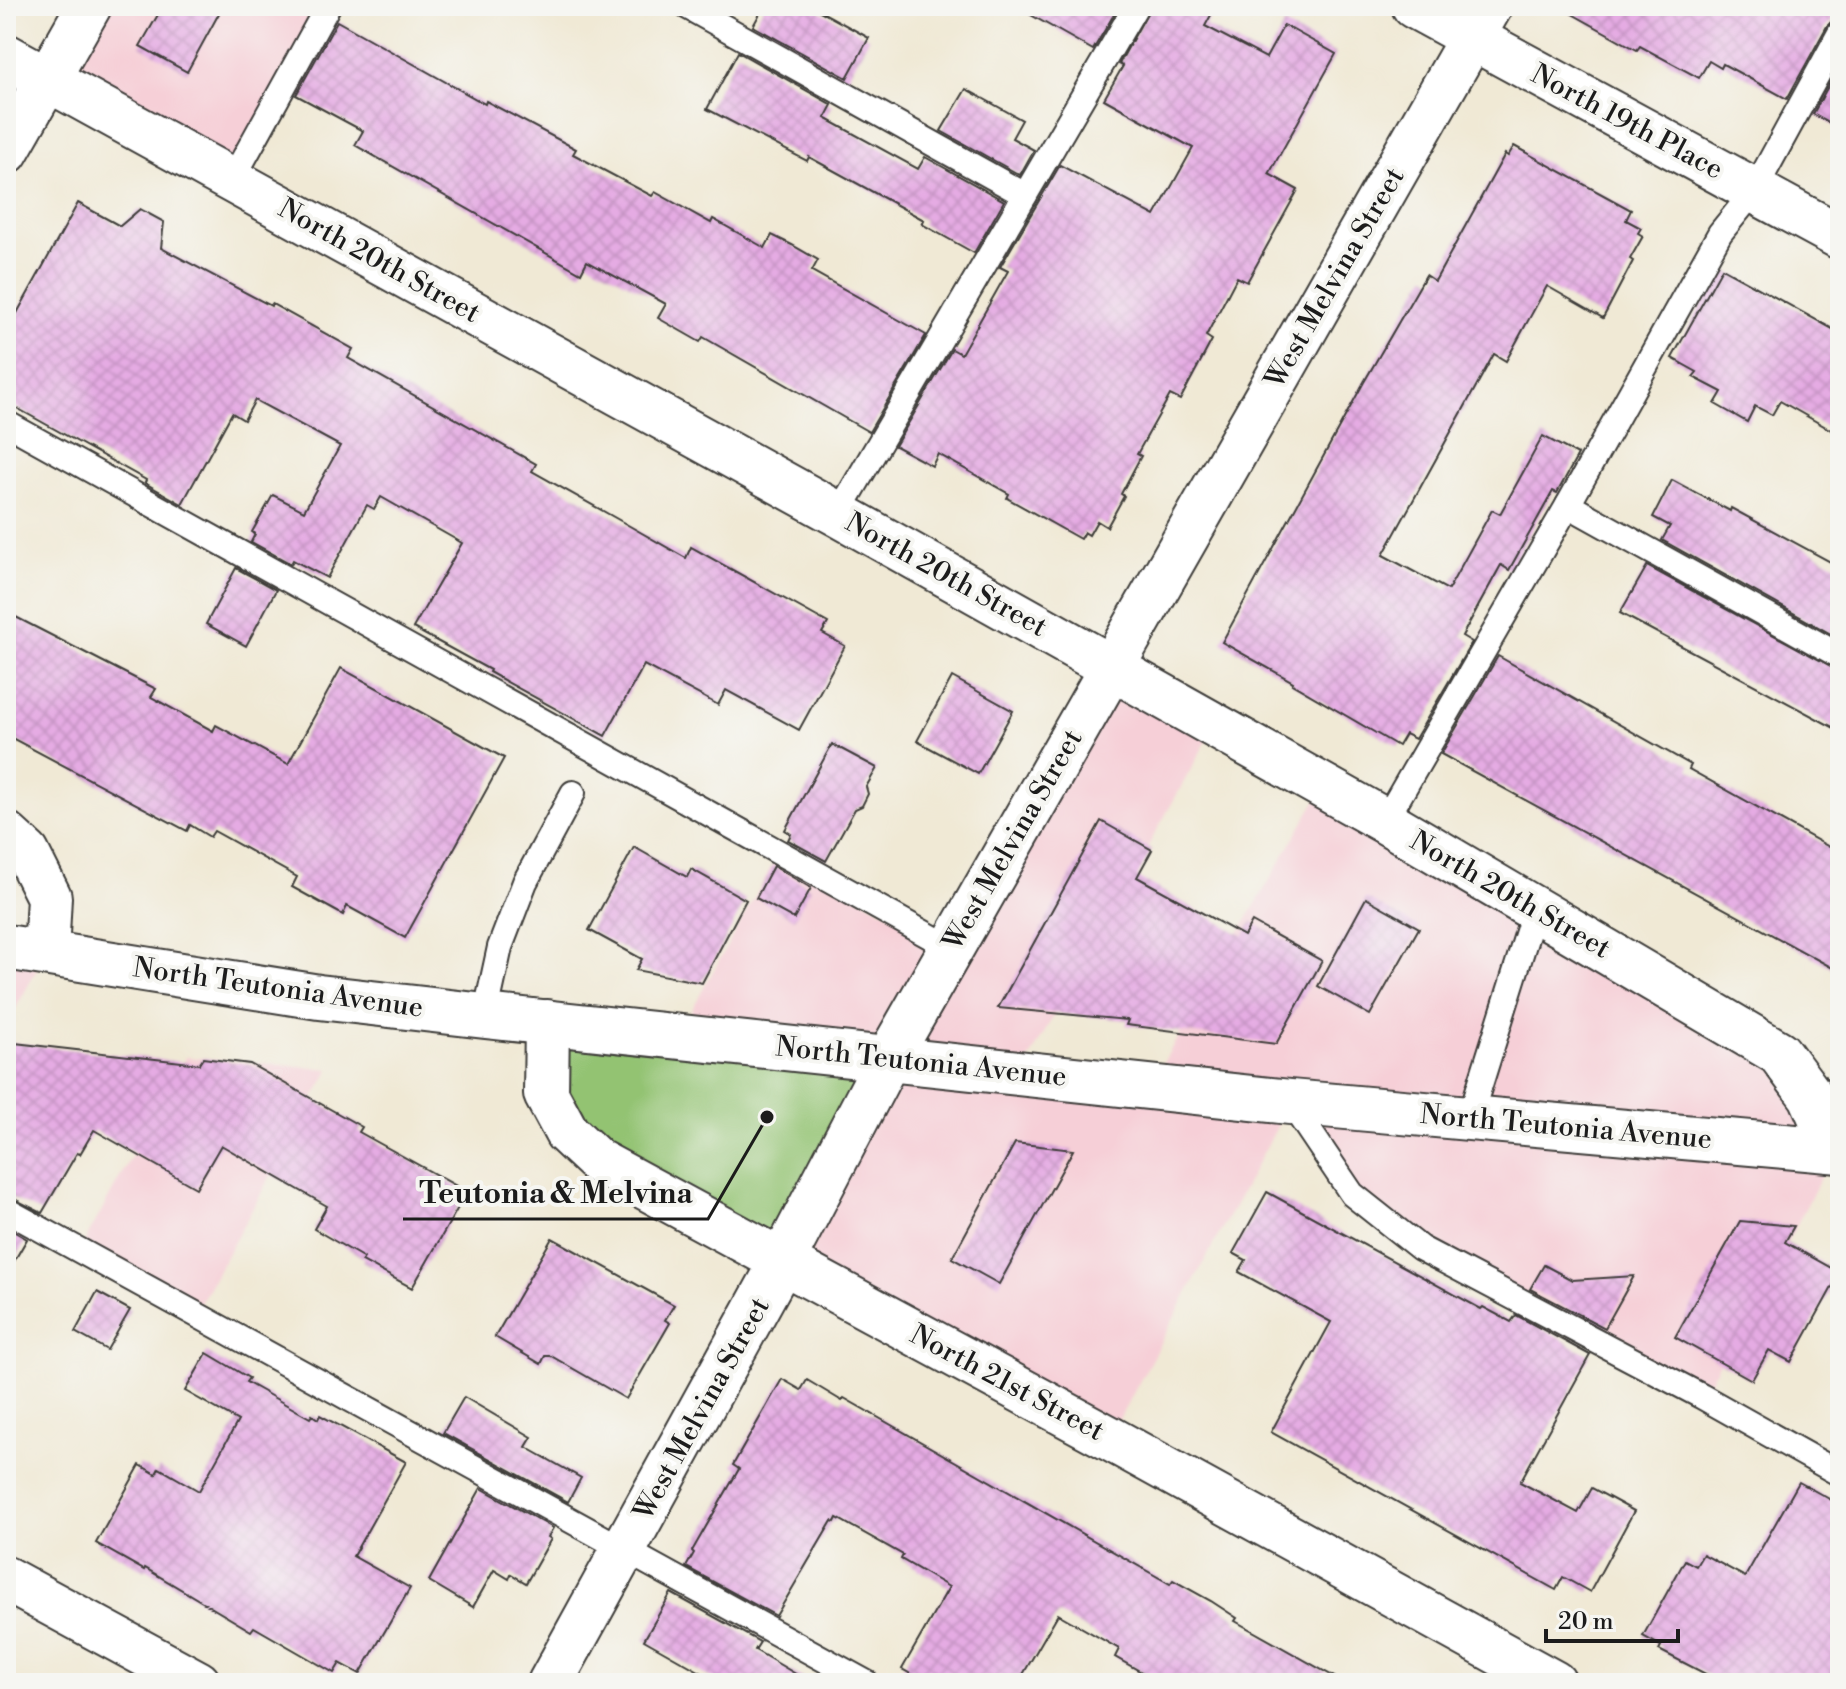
<svg xmlns="http://www.w3.org/2000/svg" width="1846" height="1689" font-family="'Libre Bodoni',serif">
<style>
.built{fill:#f6cfd7}
.park{fill:#93c372;stroke:#587047;stroke-width:2}
.building{fill:url(#building-cross-hatch)}
.lines{fill:none;stroke-linecap:round;stroke-linejoin:round}
.service-casing{stroke:#3c3b38;stroke-width:28}
.minor-casing{stroke:#3c3b38;stroke-width:48}
.secondary-casing{stroke:#3c3b38;stroke-width:48}
.primary-casing{stroke:#3c3b38;stroke-width:48}
.service{stroke:#fff;stroke-width:24}
.minor{stroke:#fff;stroke-width:44}
.secondary{stroke:#fff;stroke-width:44}
.primary{stroke:#fff;stroke-width:44}
.labels{text-anchor:middle;dominant-baseline:central;stroke-width:8;stroke-linejoin:round;paint-order:stroke}
.street-label{font-size:28px;fill:#1c1c1c;stroke:#f6f6f2}
.leader{fill:none;stroke:#1c1c1c;stroke-width:3}
.callout-dot{fill:#1c1c1c;stroke:#f6f6f2;stroke-width:3}
.callout-label{font-size:30px;text-anchor:middle;font-weight:bold;fill:#1c1c1c;stroke:#f6f6f2;stroke-width:8;stroke-linejoin:round;paint-order:stroke}
</style>
<defs>
<pattern id="building-cross-hatch" width="8" height="8" patternUnits="userSpaceOnUse" patternTransform="scale(2)"><rect width="8" height="8" fill="#e5abe3"/><path d="M0 0l8 8M0 8l8-8" fill="none" stroke="#c493c2"/></pattern>
</defs>
<rect width="100%" height="100%" fill="#f6f6f2"/>
<filter id="ink" filterUnits="userSpaceOnUse"><feTurbulence type="fractalNoise" baseFrequency=".0125" numOctaves="2"/><feDisplacementMap in="SourceGraphic" scale="16" xChannelSelector="R" yChannelSelector="G"/><feConvolveMatrix kernelMatrix="1 2 1 2 8 2 1 2 1" color-interpolation-filters="sRGB"/></filter>
<filter id="wash" filterUnits="userSpaceOnUse"><feTurbulence type="fractalNoise" baseFrequency=".006" numOctaves="4" result="noise"/><feDisplacementMap in="SourceGraphic" scale="32" xChannelSelector="R" yChannelSelector="G"/><feGaussianBlur stdDeviation="1.8" result="paint"/><feColorMatrix in="noise" values="0 0 0 0 0 0 0 0 0 0 0 0 0 0 0 0 0 1.4 0 .05"/><feComposite in="paint" operator="in"/></filter>
<g filter="url(#wash)">
<rect width="100%" height="100%" fill="#f0e9d5"/>
<g class="built">
<path d="M 89,6 L 328,6 L 232,180 L 47,79 Z"/>
<path d="M 1112,669 L 1215,726 L 1023,1071 L 1150,1085 L 1324,787 L 1535,909 L 1823,1065 L 1835,1150 L 1796,1226 L 1701,1396 L 1420,1248 L 1352,1194 L 1290,1103 L 1109,1438 L 782,1262 L 677,1036 L 779,853 L 951,948 Z"/>
<path d="M 6,947 L 46,953 L 6,1026 Z"/>
<path d="M 186,1057 L 330,1069 L 194,1314 L 80,1250 Z"/>
</g>
<path class="park" d="M 547,1022 L 888,1059 L 782,1262 L 567,1133 Z"/>
<g id="blocks">
<g class="building">
<path d="M 163,6 L 223,6 L 187,72 L 140,46 Z"/>
<path d="M 764,6 L 811,6 L 869,38 L 847,78 L 753,26 Z"/>
<path d="M 1015,6 L 1119,6 L 1093,50 Z"/>
<path d="M 1151,6 L 1216,6 L 1205,26 L 1266,58 L 1284,25 L 1336,54 L 1269,174 L 1298,190 L 1247,282 L 1237,277 L 1206,336 L 1212,340 L 1180,400 L 1170,395 L 1137,454 L 1141,456 L 1121,494 L 1124,496 L 1107,527 L 1097,521 L 1089,535 L 1084,532 L 1080,539 L 1007,498 L 1009,494 L 938,454 L 932,466 L 895,446 L 952,349 L 961,354 L 1008,271 L 1000,267 L 1060,165 L 1155,216 L 1193,148 L 1104,99 L 1123,66 L 1119,64 Z"/>
<path d="M 1558,6 L 1840,6 L 1840,18 L 1833,20 L 1827,26 L 1787,99 L 1723,64 L 1721,68 L 1709,61 L 1699,78 L 1640,46 L 1637,50 Z"/>
<path d="M 337,21 L 485,104 L 486,101 L 576,149 L 573,154 L 652,196 L 655,192 L 711,223 L 713,219 L 765,248 L 772,235 L 792,245 L 818,260 L 812,271 L 926,335 L 869,432 L 703,337 L 700,342 L 658,318 L 666,304 L 587,261 L 581,273 L 355,145 L 363,131 L 296,95 Z"/>
<path d="M 738,52 L 832,105 L 825,118 L 918,169 L 925,157 L 1004,201 L 974,253 L 922,224 L 924,220 L 809,157 L 807,161 L 707,109 Z"/>
<path d="M 1840,64 L 1840,129 L 1813,114 Z"/>
<path d="M 966,89 L 1022,120 L 1012,138 L 1034,150 L 1020,175 L 941,131 Z"/>
<path d="M 1514,146 L 1631,210 L 1626,220 L 1641,228 L 1638,233 L 1643,236 L 1630,259 L 1633,261 L 1603,318 L 1547,286 L 1506,361 L 1494,354 L 1383,555 L 1448,590 L 1492,510 L 1500,514 L 1543,436 L 1578,455 L 1557,493 L 1553,491 L 1509,570 L 1501,565 L 1462,636 L 1472,642 L 1415,739 L 1405,734 L 1398,746 L 1292,684 L 1293,682 L 1222,642 L 1364,382 L 1426,275 L 1435,281 L 1505,154 L 1508,156 Z"/>
<path d="M 78,203 L 120,226 L 140,209 L 164,222 L 161,248 L 271,306 L 272,304 L 353,349 L 348,358 L 536,464 L 532,471 L 619,520 L 686,558 L 691,547 L 828,623 L 822,633 L 845,646 L 799,730 L 726,690 L 718,705 L 644,665 L 605,736 L 489,672 L 490,670 L 413,628 L 462,543 L 381,497 L 374,509 L 367,505 L 327,578 L 293,560 L 291,564 L 251,542 L 255,534 L 252,532 L 273,495 L 304,511 L 340,446 L 255,400 L 244,420 L 232,413 L 182,504 L 145,483 L 146,480 L 6,402 L 6,333 Z"/>
<path d="M 1722,268 L 1840,333 L 1840,435 L 1780,401 L 1772,415 L 1755,406 L 1747,422 L 1715,404 L 1722,392 L 1693,377 L 1697,372 L 1672,358 Z"/>
<path d="M 1672,480 L 1730,511 L 1731,508 L 1840,567 L 1840,639 L 1662,540 L 1670,526 L 1653,517 Z"/>
<path d="M 1647,566 L 1840,671 L 1840,731 L 1620,613 Z"/>
<path d="M 236,568 L 276,590 L 246,646 L 206,624 Z"/>
<path d="M 6,612 L 156,689 L 151,697 L 213,731 L 216,725 L 288,764 L 341,668 L 504,758 L 405,938 L 347,906 L 343,915 L 292,887 L 297,877 L 214,831 L 210,837 L 190,825 L 187,831 L 6,735 Z"/>
<path d="M 1498,656 L 1691,765 L 1689,769 L 1840,853 L 1840,972 L 1441,754 Z"/>
<path d="M 952,677 L 1013,711 L 978,774 L 917,741 Z"/>
<path d="M 832,744 L 877,768 L 866,787 L 868,794 L 862,806 L 855,809 L 826,861 L 788,840 L 791,834 L 785,830 Z"/>
<path d="M 1101,821 L 1152,850 L 1137,877 L 1244,936 L 1252,922 L 1322,961 L 1276,1044 L 1126,1025 L 1128,1020 L 998,1008 Z"/>
<path d="M 634,847 L 687,877 L 691,869 L 746,900 L 702,983 L 636,970 L 642,959 L 589,930 Z"/>
<path d="M 773,866 L 811,888 L 794,919 L 756,898 Z"/>
<path d="M 1366,898 L 1419,928 L 1370,1015 L 1318,986 Z"/>
<path d="M 6,1042 L 199,1064 L 203,1058 L 250,1064 L 362,1127 L 359,1132 L 467,1192 L 412,1288 L 362,1261 L 364,1258 L 314,1229 L 327,1206 L 221,1145 L 196,1188 L 94,1130 L 80,1154 L 77,1153 L 42,1213 L 6,1195 Z"/>
<path d="M 1015,1143 L 1073,1150 L 999,1284 L 952,1258 Z"/>
<path d="M 1267,1192 L 1481,1309 L 1483,1307 L 1511,1322 L 1516,1315 L 1590,1355 L 1520,1482 L 1578,1513 L 1592,1488 L 1634,1511 L 1590,1592 L 1563,1577 L 1556,1590 L 1271,1432 L 1331,1322 L 1239,1272 L 1246,1260 L 1233,1253 Z"/>
<path d="M 1740,1221 L 1794,1226 L 1785,1242 L 1840,1273 L 1791,1362 L 1769,1350 L 1752,1380 L 1675,1337 Z"/>
<path d="M 6,1227 L 27,1239 L 6,1275 Z"/>
<path d="M 552,1238 L 674,1305 L 665,1320 L 670,1323 L 626,1399 L 551,1356 L 545,1356 L 541,1364 L 495,1337 Z"/>
<path d="M 1544,1265 L 1572,1280 L 1634,1276 L 1605,1328 L 1530,1289 Z"/>
<path d="M 97,1292 L 130,1310 L 107,1350 L 75,1332 Z"/>
<path d="M 207,1353 L 249,1378 L 246,1382 L 310,1418 L 312,1415 L 318,1419 L 320,1415 L 406,1462 L 353,1556 L 410,1588 L 360,1674 L 340,1663 L 334,1673 L 254,1627 L 251,1631 L 145,1568 L 144,1570 L 96,1543 L 140,1465 L 156,1474 L 159,1468 L 199,1491 L 238,1421 L 185,1391 Z"/>
<path d="M 782,1379 L 801,1390 L 807,1380 L 842,1401 L 844,1398 L 1170,1584 L 1173,1580 L 1211,1601 L 1237,1618 L 1235,1621 L 1345,1683 L 1161,1683 L 1115,1657 L 1119,1649 L 1058,1614 L 1018,1683 L 927,1683 L 902,1669 L 949,1587 L 901,1559 L 903,1555 L 837,1518 L 835,1522 L 832,1521 L 776,1616 L 686,1567 L 694,1553 L 692,1551 L 739,1469 L 733,1465 Z"/>
<path d="M 464,1397 L 532,1437 L 526,1447 L 581,1478 L 568,1502 L 443,1433 Z"/>
<path d="M 1799,1482 L 1840,1505 L 1840,1683 L 1723,1683 L 1659,1650 L 1661,1646 L 1643,1636 L 1685,1560 L 1696,1566 L 1703,1554 L 1745,1577 Z"/>
<path d="M 481,1488 L 553,1528 L 548,1537 L 551,1539 L 526,1583 L 511,1574 L 509,1579 L 494,1570 L 473,1607 L 429,1581 Z"/>
<path d="M 671,1593 L 760,1642 L 755,1650 L 811,1683 L 720,1683 L 644,1640 Z"/>
</g>
</g>
</g>
<g filter="url(#ink)">
<use href="#blocks" fill-opacity="0" stroke="#3c3b38" stroke-width="2"/>
<g class="lines">
<g class="service-casing">
<g id="service">
<path d="M 686,6 L 1025,195"/>
<path d="M 232,180 L 328,6"/>
<path d="M 6,423 L 951,948"/>
<path d="M 1568,505 L 1840,656"/>
<path d="M 838,514 L 1136,6"/>
<path d="M 1385,821 L 1568,505 L 1720,233 L 1754,191 L 1840,33"/>
<path d="M 485,1016 L 500,947 L 525,882 L 573,793"/>
<path d="M 1290,1102 L 1352,1194 L 1420,1248 L 1701,1396 L 1840,1474"/>
<path d="M 1469,1120 L 1535,909"/>
<path d="M 6,1210 L 867,1683"/>
</g>
</g>
<g class="minor-casing">
<g id="minor">
<path d="M 1414,6 L 1840,237"/>
<path d="M 6,834 L 27,853 L 49,897 L 46,953"/>
<path d="M 547,1022 L 546,1094 L 567,1133 L 597,1161 L 1109,1438 L 1554,1683"/>
<path d="M 6,1579 L 198,1683"/>
<path d="M 550,1683 L 782,1262 L 888,1059 L 1490,6"/>
</g>
</g>
<g class="secondary-casing">
<g id="secondary">
<path d="M 6,56 L 838,514 L 1385,821 L 1779,1053 L 1811,1096 L 1835,1150"/>
<path d="M 6,947 L 319,997 L 485,1016 L 1290,1102 L 1840,1151"/>
</g>
</g>
<g class="primary-casing">
<path id="primary" d="M 6,152 L 89,6"/>
</g>
<use href="#service" class="service"/>
<use href="#minor" class="minor"/>
<use href="#secondary" class="secondary"/>
<use href="#primary" class="primary"/>
</g>
</g>
<g class="labels">
<g class="street-label">
<text transform="translate(1627 122) rotate(28)">North 19th Place</text>
<text transform="translate(379 261) rotate(29)">North 20th Street</text>
<text transform="translate(1335 278) rotate(-60)">West Melvina Street</text>
<text transform="translate(946 575) rotate(29)">North 20th Street</text>
<text transform="translate(1013 840) rotate(-60)">West Melvina Street</text>
<text transform="translate(1510 895) rotate(30)">North 20th Street</text>
<text transform="translate(278 988) rotate(8)">North Teutonia Avenue</text>
<text transform="translate(921 1062) rotate(6)">North Teutonia Avenue</text>
<text transform="translate(1566 1127) rotate(5)">North Teutonia Avenue</text>
<text transform="translate(1007 1383) rotate(28)">North 21st Street</text>
<text transform="translate(702 1409) rotate(-61)">West Melvina Street</text>
</g>
</g>
<path class="leader" d="M767 1117L708 1219H403"/>
<circle class="callout-dot" cx="767" cy="1117" r="8"/>
<g class="callout-label">
<text x="556" y="1203">Teutonia &amp; Melvina</text>
</g>
<rect width="1846" height="1689" fill="none" stroke="#f6f6f2" stroke-width="32"/>
<path d="M1546 1629v12h132v-12" fill="none" stroke="#1c1c1c" stroke-width="4"/>
<text x="1558" y="1629" font-size="24" fill="#1c1c1c" stroke="#f6f6f2" stroke-width="6" paint-order="stroke">20 m</text>
</svg>
